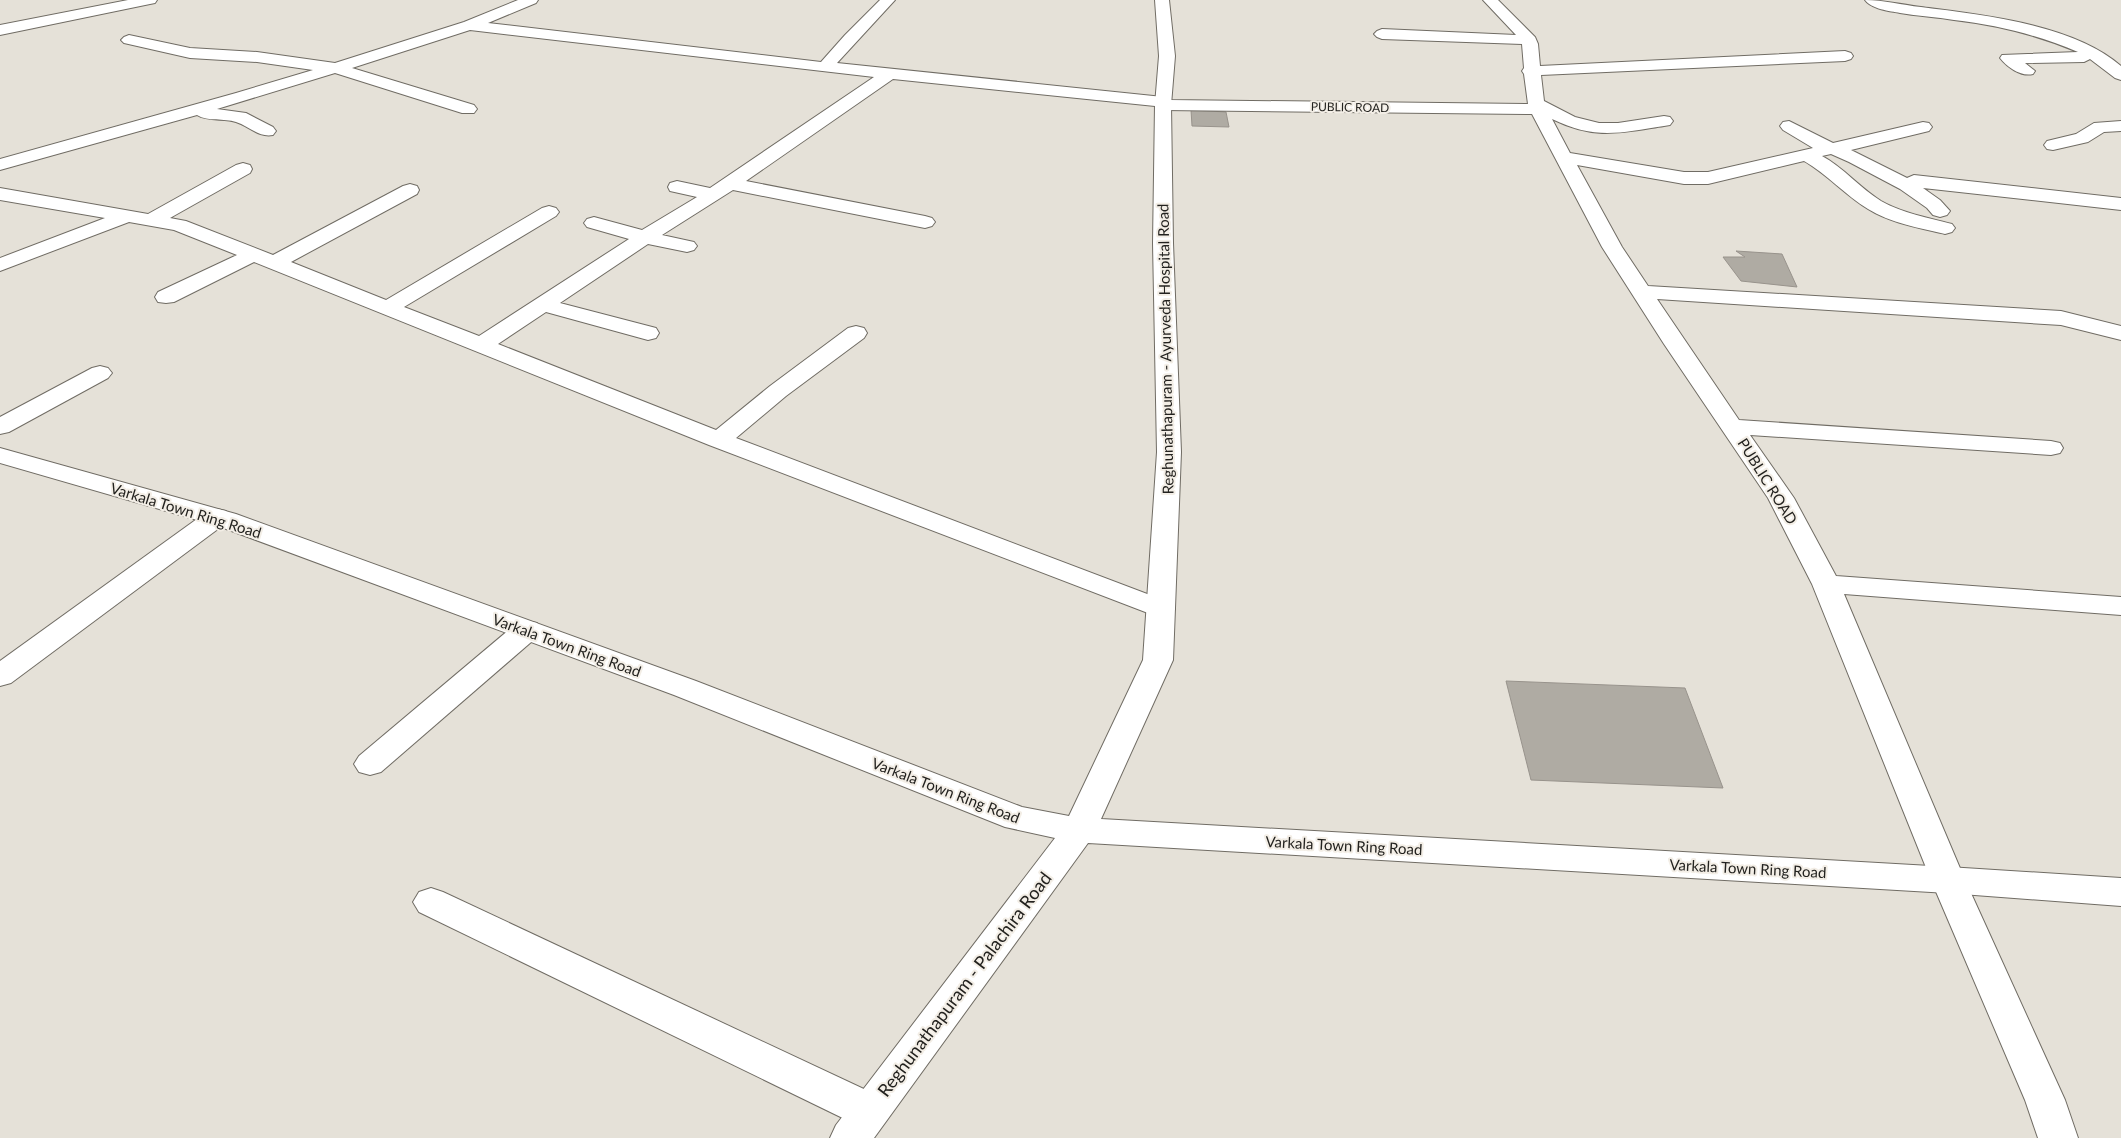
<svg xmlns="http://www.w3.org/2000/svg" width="2121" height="1138" font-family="Lato,sans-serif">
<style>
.building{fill:#afaba3;stroke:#98938c}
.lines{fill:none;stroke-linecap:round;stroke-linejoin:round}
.street-casing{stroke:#706c64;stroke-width:2}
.secondary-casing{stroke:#706c64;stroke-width:2}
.street{fill:#fff;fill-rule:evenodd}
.secondary{fill:#fff;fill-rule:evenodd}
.labels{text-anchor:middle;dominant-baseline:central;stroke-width:4;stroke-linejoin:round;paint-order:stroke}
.far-street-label{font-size:12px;fill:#23221f;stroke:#f3eee6}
.street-label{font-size:15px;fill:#23221f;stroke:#f3eee6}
.near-street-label{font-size:18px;fill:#23221f;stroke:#f3eee6}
</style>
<rect width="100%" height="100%" fill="#e5e1d8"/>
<g class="building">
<path d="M 1191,110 L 1226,112 L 1229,127 L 1192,126 Z"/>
<path d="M 1736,251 L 1782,254 L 1797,287 L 1741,281 L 1723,257 L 1745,257 Z"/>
<path d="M 1506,681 L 1685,688 L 1723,788 L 1531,780 Z"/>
</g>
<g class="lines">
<g class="street-casing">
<g id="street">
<path d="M 128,0 L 157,0 L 155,3 L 150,4 L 0,35 L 0,25 Z"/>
<path d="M 518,0 L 538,0 L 536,3 L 488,23 L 821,62 L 845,35 L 880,0 L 895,0 L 837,63 L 1163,97 L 1170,100 L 1528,104 L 1524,74 L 1522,71 L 1524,68 L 1522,44 L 1382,39 L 1377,37 L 1374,34 L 1377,31 L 1382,29 L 1516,35 L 1483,0 L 1498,0 L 1535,37 L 1538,44 L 1540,66 L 1845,51 L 1851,53 L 1853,56 L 1851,59 L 1845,61 L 1541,75 L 1544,101 L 1575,117 L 1599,123 L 1618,123 L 1664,116 L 1670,117 L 1673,121 L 1670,125 L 1664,126 C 1619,133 1595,140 1552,119 L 1570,153 L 1684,172 L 1708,172 L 1813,148 L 1783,130 L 1780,126 L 1783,122 L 1789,121 L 1833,143 L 1923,122 L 1929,123 L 1932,127 L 1929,131 L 1851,150 L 1907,178 L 1914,175 L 2121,198 L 2121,210 L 1923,188 L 1940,200 L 1950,211 L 1947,215 L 1940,217 L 1933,215 L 1927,208 L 1900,189 L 1849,162 L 1831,154 L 1822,156 C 1844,168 1860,188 1881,201 C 1902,213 1929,218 1952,224 L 1955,228 L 1952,232 L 1945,234 C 1920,228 1890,223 1868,209 C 1845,195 1827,174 1804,161 L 1708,184 L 1684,184 L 1577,165 L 1622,247 L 1648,286 L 2061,311 L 2121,326 L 2121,340 L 2061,325 L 1657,299 L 1739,420 L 2051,441 L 2060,443 L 2063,448 L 2060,453 L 2051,455 L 1750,435 L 1794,498 L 1836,576 L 2121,597 L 2121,615 L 1844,594 L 1965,880 L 2065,1100 L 2078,1138 L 2038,1138 L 2025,1100 L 1931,880 L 1812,584 L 1768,498 L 1664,344 L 1602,247 L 1532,114 L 1163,110 L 1155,106 L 893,79 L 746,181 L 925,216 L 932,218 L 935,222 L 932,226 L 925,228 L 733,190 L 662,235 L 694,242 L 697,246 L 694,250 L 687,252 L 648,244 L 560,303 L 656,328 L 659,333 L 656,338 L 648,340 L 546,312 L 498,344 L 716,430 L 770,386 L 848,328 L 856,326 L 864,328 L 867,333 L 864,338 L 786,396 L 736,438 L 1171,603 L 1175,609 L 1171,615 L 1161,618 L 709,445 L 254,262 L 174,302 L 166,303 L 158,302 L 155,297 L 158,292 L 237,255 L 174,230 L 129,222 L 0,271 L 0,258 L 105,218 L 0,200 L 0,188 L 148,214 L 236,165 L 243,163 L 250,165 L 252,169 L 250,173 L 170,218 L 186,221 L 273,255 L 403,186 L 410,184 L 417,186 L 419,190 L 417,194 L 291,262 L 386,300 L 542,208 L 549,206 L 556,208 L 559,212 L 556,216 L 404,307 L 479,336 L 629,239 L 587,227 L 584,223 L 587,219 L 594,217 L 642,230 L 697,197 L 670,191 L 668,187 L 670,183 L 677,181 L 710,188 L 874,77 L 470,30 L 352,68 L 474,105 L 477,109 L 474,113 L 462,113 L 335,73 L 217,109 L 246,113 L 273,127 L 276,131 L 273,135 C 259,138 249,126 236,122 C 224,118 208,122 197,115 L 0,170 L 0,159 L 236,93 L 313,70 L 257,62 L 190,58 L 124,43 L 121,40 L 124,37 L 129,35 L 190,48 L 257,52 L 335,63 L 464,22 Z"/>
<path d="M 1865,0 C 1884,0 1902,5 1921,7 C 1983,15 2073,24 2121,66 L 2121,80 L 2115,78 L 2090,59 L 2084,62 L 2025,63 L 2035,71 L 2033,74 C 2021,77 2007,67 2000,58 L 2002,55 L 2078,52 C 2038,35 1997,25 1954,20 C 1936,17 1918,16 1900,13 C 1890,11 1871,9 1865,0 Z"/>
<path d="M 2121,121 L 2121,131 L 2104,132 L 2088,142 L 2053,150 L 2047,149 L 2044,145 L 2047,141 L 2076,134 L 2094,123 Z"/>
<path d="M 100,366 L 108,368 L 112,373 L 108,378 L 9,432 L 0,434 L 0,417 L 92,368 Z"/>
<path d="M 217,509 L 226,511 L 230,517 L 226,523 L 11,683 L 0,686 L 0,661 L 208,511 Z"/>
<path d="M 527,621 L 537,623 L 541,630 L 537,637 L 381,772 L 370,775 L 359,772 L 354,764 L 359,756 L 517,623 Z"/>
<path d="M 431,888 L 443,892 L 883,1098 L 889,1111 L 883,1124 L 869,1129 L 855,1124 L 419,912 L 413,902 L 419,892 Z"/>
</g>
</g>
<g class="secondary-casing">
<path id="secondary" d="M 1155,0 L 1169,0 L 1175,56 L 1171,105 L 1173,243 L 1181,452 L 1173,660 L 1101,819 L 1948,867 L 2121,878 L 2121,906 L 1948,893 L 1088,843 L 874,1138 L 830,1138 L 836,1125 L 1055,838 L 1005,827 L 674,695 L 218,526 L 0,463 L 0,448 L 236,514 L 696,681 L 1022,807 L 1069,816 L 1143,660 L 1157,452 L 1153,243 L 1155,105 L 1159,56 Z"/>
</g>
<use href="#street" class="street"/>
<use href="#secondary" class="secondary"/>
</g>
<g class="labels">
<g class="far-street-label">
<text transform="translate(1350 107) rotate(1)">PUBLIC ROAD</text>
</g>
<g class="street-label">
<text transform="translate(1165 349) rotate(-91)">Reghunathapuram - Ayurveda Hospital Road</text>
<text transform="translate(1768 481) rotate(58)">PUBLIC ROAD</text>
<text transform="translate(186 510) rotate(17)">Varkala Town Ring Road</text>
<text transform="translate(567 645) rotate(20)">Varkala Town Ring Road</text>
<text transform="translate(946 790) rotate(21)">Varkala Town Ring Road</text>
<text transform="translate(1344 845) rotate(3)">Varkala Town Ring Road</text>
<text transform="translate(1748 868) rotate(3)">Varkala Town Ring Road</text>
</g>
<g class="near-street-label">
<text transform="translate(964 984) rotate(-53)">Reghunathapuram - Palachira Road</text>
</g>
</g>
</svg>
